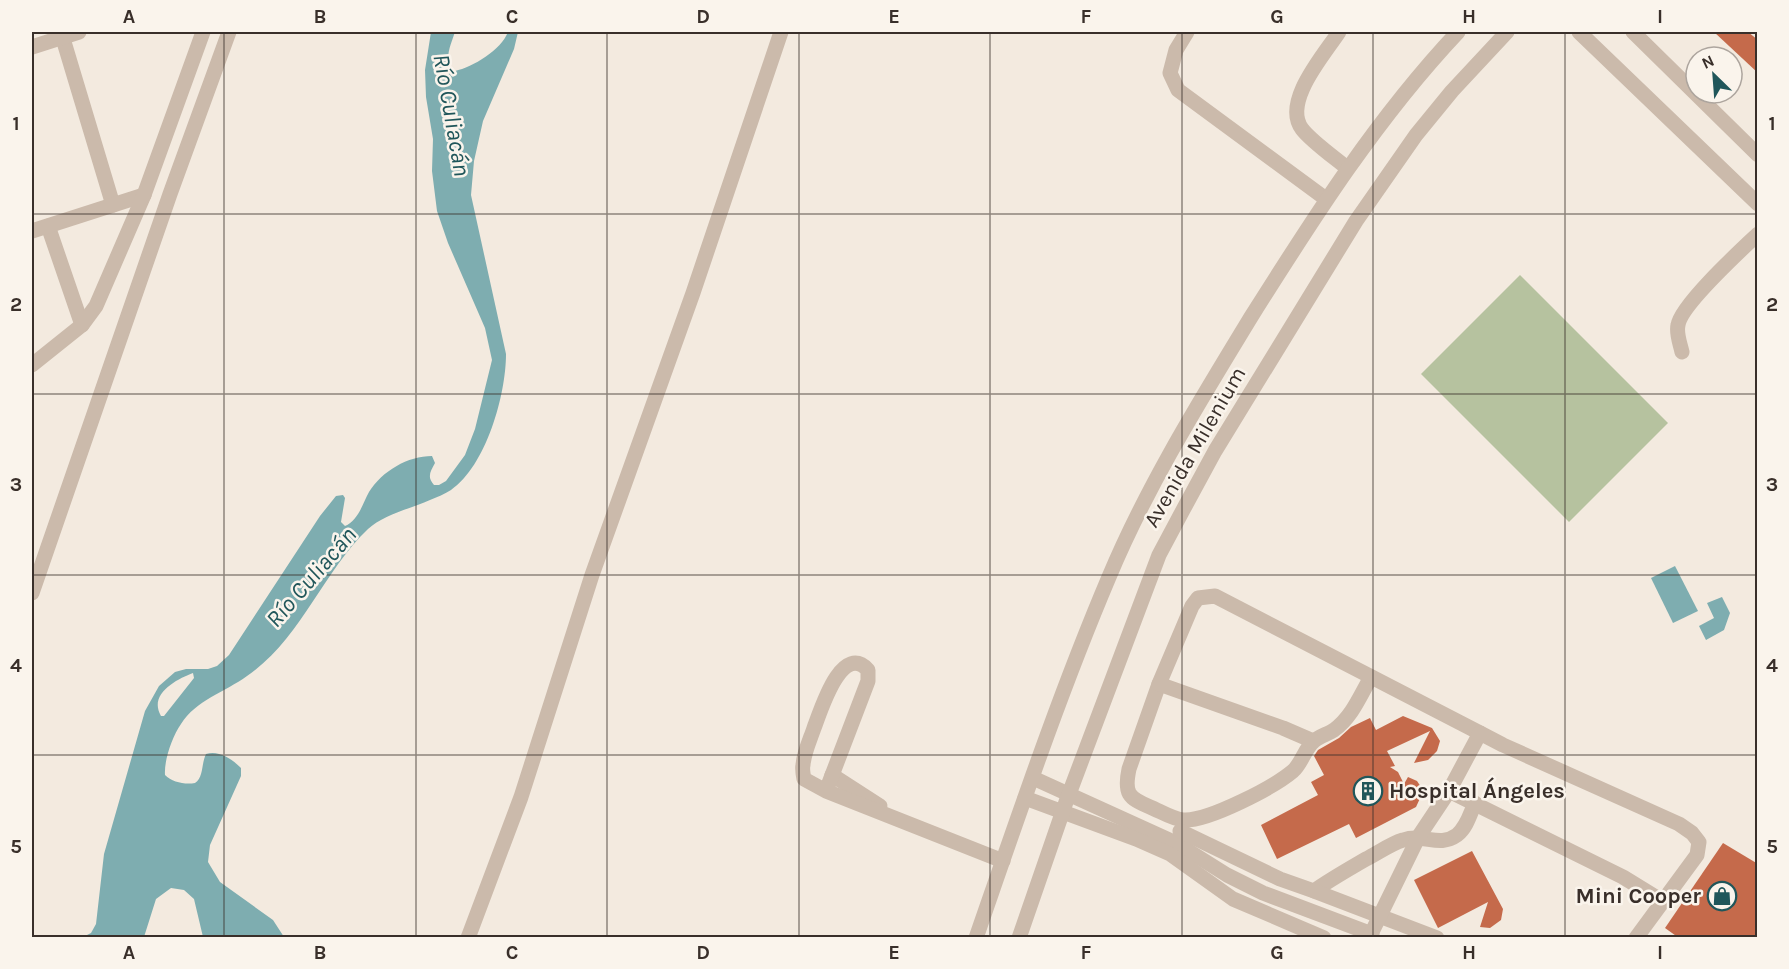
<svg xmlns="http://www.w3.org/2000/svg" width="1789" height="969" font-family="Karla,sans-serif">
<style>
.green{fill:#b6c29f}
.water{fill:#7eadb0;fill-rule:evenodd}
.building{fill:#c56a4b}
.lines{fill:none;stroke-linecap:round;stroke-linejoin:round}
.minor{stroke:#cbbaab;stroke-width:15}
.grid{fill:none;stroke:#392f2a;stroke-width:1.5;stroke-opacity:0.55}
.labels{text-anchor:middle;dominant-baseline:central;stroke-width:5;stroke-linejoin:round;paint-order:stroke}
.street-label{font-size:22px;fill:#392f2a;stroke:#faf4ec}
.poi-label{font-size:22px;font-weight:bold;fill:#392f2a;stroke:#faf4ec;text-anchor:start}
.water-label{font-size:24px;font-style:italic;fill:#20565a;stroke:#faf4ec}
.neatline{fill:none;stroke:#392f2a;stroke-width:2}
.grid-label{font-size:20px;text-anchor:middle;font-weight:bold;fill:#392f2a}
</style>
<rect width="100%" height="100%" fill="#f3eadf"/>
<path class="green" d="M 1520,275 L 1668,423 L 1569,522 L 1421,374 Z"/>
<g class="water">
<path d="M 431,32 L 455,32 C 451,44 442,63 455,71 C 473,67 501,50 508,32 L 518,32 L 514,49 L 483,121 L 474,161 L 471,195 L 506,354 C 506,395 486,466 451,490 C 445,494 437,497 430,500 C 412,508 383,515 368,529 C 322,573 301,639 247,676 C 225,692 196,700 181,724 C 172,737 164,760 165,775 C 172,782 185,785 195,783 C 204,777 201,764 206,754 C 219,750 232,759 241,768 L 241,776 L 210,845 L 208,862 L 220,882 L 273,920 L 284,937 L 203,937 L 194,899 L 184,890 L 171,888 L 156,899 L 144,937 L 83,937 L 91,933 L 96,924 L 104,854 L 145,711 L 159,686 L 175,672 L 186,669 L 208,669 L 217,666 L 229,655 L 320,516 L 336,496 L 343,495 L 345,498 L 341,522 L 345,526 C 358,521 363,503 369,492 C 382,471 408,456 432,456 L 435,463 C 430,472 427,477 434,485 L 439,485 L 446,481 L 465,455 L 475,429 L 492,360 L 485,328 L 448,243 L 437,211 L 432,171 L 433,139 L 426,97 L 425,70 ZM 193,673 L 194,678 L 164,716 L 161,716 C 148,694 177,679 193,673 Z"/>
<path d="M 1675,566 L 1698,611 L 1673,623 L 1651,578 Z"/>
<path d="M 1722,597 L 1730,613 L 1724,630 L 1706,640 L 1699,626 L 1714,618 L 1707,603 Z"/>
</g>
<g class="building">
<path d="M 1714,32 L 1748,32 L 1758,40 L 1758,73 Z"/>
<path d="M 1403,716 L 1432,728 L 1440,741 L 1437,751 L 1428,760 L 1414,763 L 1430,731 L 1387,751 L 1395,766 L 1390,767 L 1398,772 L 1404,784 L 1408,777 L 1417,781 L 1421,787 L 1422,794 L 1416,807 L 1356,838 L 1349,824 L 1277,859 L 1261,825 L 1318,795 L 1311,782 L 1324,775 L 1314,756 L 1318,750 L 1339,738 L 1351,727 L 1370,718 L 1376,730 Z"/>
<path d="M 1723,843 L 1758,864 L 1758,938 L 1679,938 L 1665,928 Z"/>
<path d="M 1472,851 L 1503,909 L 1501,920 L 1490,928 L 1480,927 L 1488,902 L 1438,928 L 1414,880 Z"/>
</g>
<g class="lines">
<g class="minor">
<path d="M 61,32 L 113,205"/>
<path d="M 1187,32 L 1176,50 L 1170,73 L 1178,90 L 1326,199"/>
<path d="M 1339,32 C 1324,55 1282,102 1302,129 C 1311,141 1335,158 1347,168"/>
<path d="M 1579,32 L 1758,204"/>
<path d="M 1633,32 L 1758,155"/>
<path d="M 32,47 L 79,32"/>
<path d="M 48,226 L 82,325"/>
<path d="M 32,231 L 144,195"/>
<path d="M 1682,352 C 1680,343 1676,334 1678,325 C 1681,305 1741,250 1758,234"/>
<path d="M 32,365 L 82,325 L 96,306 L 144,195 L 203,32"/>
<path d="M 32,593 L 170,194 L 229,32"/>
<path d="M 1159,684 L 1129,769 C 1124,793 1128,798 1150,807 C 1160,811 1174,820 1184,820 C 1209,821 1274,787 1293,771 C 1302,763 1305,748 1314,741 C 1320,736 1328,734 1334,730 C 1352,717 1360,696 1371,677"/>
<path d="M 1313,741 L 1283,728 L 1159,684 L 1192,606 L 1198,598 L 1215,596 L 1480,733"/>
<path d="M 832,775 L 880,806"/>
<path d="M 1033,778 L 1176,843 L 1227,875 L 1263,893 L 1372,934"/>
<path d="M 826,791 L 868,681 L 868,670 C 841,641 820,713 814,728 C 810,740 804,752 803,765 C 802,769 803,774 804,779 L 826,791 L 1003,861"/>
<path d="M 1449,791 L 1480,733 L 1503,745 L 1679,824 L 1692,833 L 1699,842 L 1697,855 L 1636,938"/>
<path d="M 1025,798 L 1136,839 L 1170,854 L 1233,899 L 1324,938"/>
<path d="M 1180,831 L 1280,879 L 1314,891 C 1331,879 1349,869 1366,859 C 1378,853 1390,844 1403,840 C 1424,833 1439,848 1457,835 C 1467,827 1470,814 1475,803"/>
<path d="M 1314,891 L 1437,938"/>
<path d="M 468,938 L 521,797 L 592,575 L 693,293 L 781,32"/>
<path d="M 976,938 C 1018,817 1059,695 1109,577 C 1147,486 1200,401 1251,317 C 1314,217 1377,118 1458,32"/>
<path d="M 1019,938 L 1066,802 L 1159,555 L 1183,510 L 1215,451 L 1356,221 L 1416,135 L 1452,91 L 1507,32"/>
<path d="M 1369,938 L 1419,836 L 1449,791 L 1623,877 L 1662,901"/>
</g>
</g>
<path class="grid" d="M 224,32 L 224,938M 416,32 L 416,938M 607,32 L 607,938M 799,32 L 799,938M 990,32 L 990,938M 1182,32 L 1182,938M 1373,32 L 1373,938M 1565,32 L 1565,938M 32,214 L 1758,214M 32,394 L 1758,394M 32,575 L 1758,575M 32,755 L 1758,755"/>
<defs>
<g id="building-ring" transform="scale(1.5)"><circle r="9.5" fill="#faf4ec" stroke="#20565a" stroke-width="1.5"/><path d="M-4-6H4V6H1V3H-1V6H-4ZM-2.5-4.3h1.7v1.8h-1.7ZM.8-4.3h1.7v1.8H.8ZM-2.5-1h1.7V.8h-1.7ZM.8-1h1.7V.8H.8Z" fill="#20565a"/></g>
<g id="shop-ring" transform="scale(1.5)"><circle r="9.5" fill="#faf4ec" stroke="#20565a" stroke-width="1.5"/><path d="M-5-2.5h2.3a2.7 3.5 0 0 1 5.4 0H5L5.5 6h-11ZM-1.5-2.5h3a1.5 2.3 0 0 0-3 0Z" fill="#20565a"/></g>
</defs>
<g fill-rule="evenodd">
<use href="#building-ring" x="1368" y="791"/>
<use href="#shop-ring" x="1722" y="896"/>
</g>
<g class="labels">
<g class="street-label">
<text transform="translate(1195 447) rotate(-60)">Avenida Milenium</text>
</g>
<g class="poi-label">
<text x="1389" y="791">Hospital Ángeles</text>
<text x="1701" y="896" text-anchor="end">Mini Cooper</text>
</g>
<g class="water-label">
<text transform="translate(452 115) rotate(80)">Río Culiacán</text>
<text transform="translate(311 577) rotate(-49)">Río Culiacán</text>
</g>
</g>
<rect width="1789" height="969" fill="none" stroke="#faf4ec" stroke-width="66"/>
<g transform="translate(1714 75) rotate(335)"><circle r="28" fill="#faf4ec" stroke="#ada59e" stroke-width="1.5"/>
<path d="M0-4.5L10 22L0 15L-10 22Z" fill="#20565a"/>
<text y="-9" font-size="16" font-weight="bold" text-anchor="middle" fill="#392f2a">N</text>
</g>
<rect x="33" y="33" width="1723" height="903" class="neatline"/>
<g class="grid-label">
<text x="129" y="23">A</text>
<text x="320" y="23">B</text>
<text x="512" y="23">C</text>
<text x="703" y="23">D</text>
<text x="894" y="23">E</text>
<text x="1086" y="23">F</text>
<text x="1277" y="23">G</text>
<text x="1469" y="23">H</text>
<text x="1660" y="23">I</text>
<text x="16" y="130">1</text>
<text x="1772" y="130">1</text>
<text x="16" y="311">2</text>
<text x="1772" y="311">2</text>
<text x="16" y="491">3</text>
<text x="1772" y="491">3</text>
<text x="16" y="672">4</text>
<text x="1772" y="672">4</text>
<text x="16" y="853">5</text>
<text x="1772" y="853">5</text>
<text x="129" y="959">A</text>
<text x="320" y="959">B</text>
<text x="512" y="959">C</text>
<text x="703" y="959">D</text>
<text x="894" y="959">E</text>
<text x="1086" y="959">F</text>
<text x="1277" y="959">G</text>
<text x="1469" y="959">H</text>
<text x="1660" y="959">I</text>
</g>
</svg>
